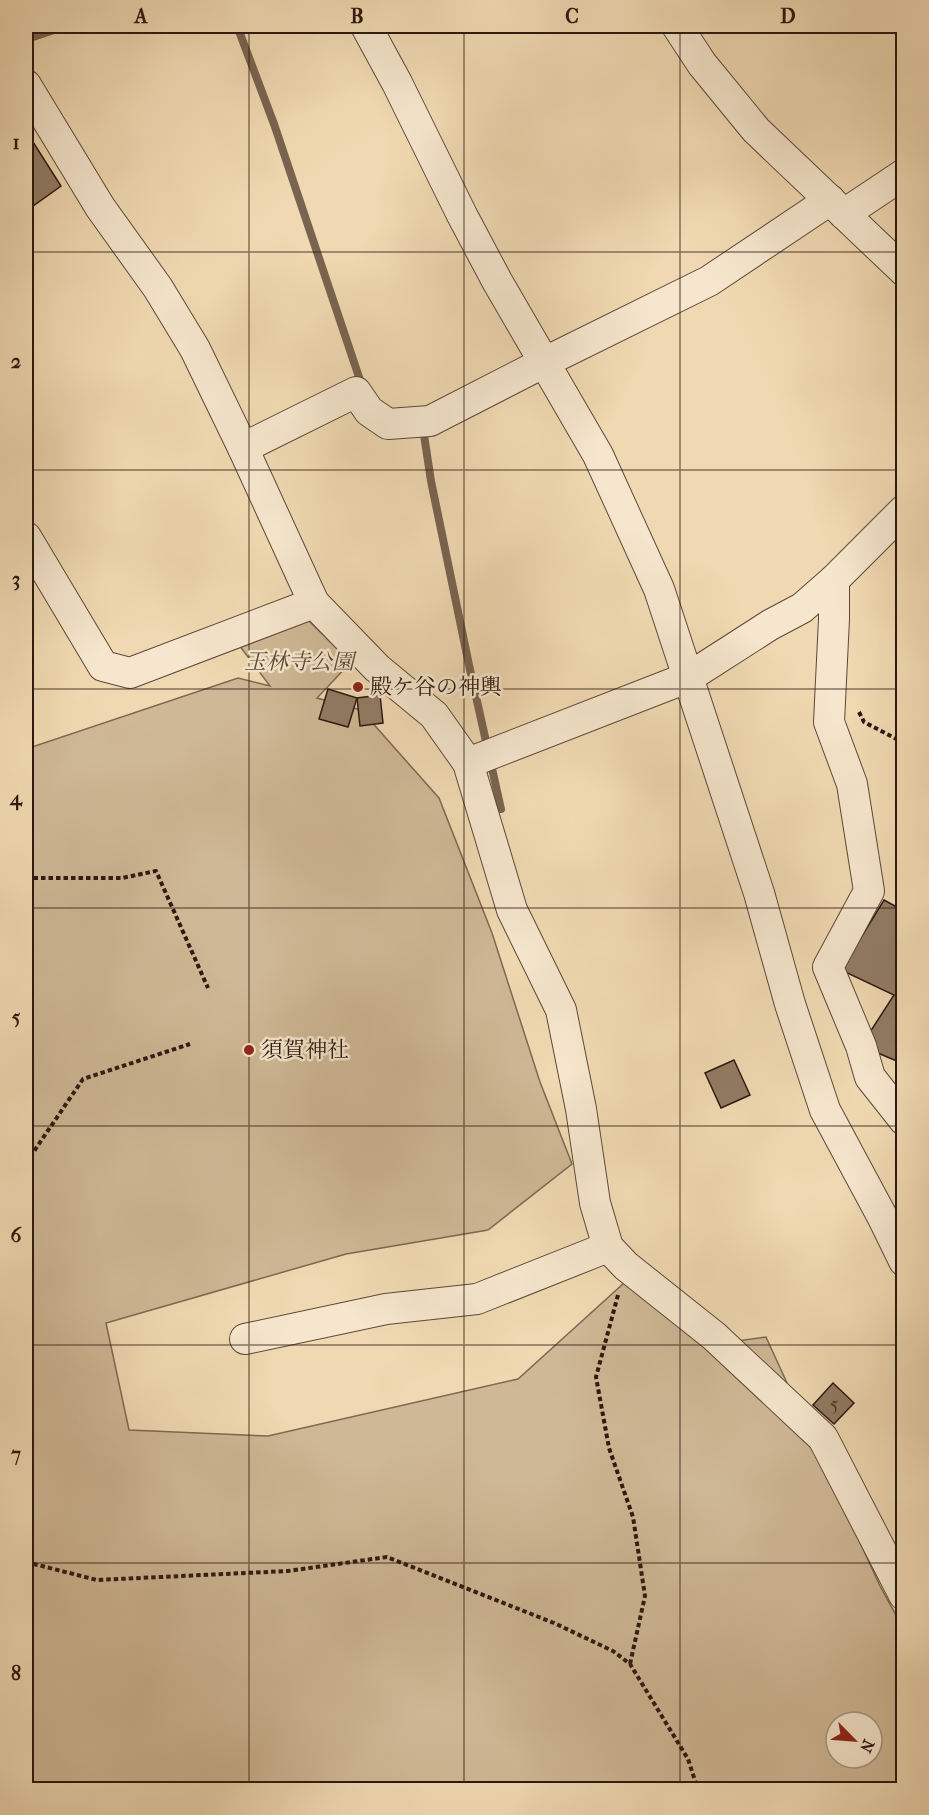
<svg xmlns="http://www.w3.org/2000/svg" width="929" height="1815" font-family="'IM FELL French Canon','Noto Serif JP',serif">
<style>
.green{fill:#cfb896;stroke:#7d6853;stroke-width:1.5;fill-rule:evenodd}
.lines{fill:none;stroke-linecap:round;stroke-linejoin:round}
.stream{stroke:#796450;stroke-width:8}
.building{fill:#917c64;stroke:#2b1810;stroke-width:1.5}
.minor-casing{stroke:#5c4838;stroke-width:32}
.path{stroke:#2b1810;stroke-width:4;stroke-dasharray:4.5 3;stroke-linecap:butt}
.minor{stroke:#f5e6cd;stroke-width:30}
.grid{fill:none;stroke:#2b1810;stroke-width:1.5;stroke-opacity:0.55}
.poi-dot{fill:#8f2418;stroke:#f5e6cd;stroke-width:2}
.labels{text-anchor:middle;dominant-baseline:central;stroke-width:5;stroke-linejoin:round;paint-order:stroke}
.number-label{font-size:20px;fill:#443125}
.park-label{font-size:22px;font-style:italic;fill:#5c4838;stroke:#f5e6cd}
.poi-label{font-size:22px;fill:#2b1810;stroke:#f5e6cd;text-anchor:start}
.neatline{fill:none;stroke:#2b1810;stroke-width:2}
.grid-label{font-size:20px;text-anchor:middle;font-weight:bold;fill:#2b1810}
</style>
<rect width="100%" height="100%" fill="#f0d9b2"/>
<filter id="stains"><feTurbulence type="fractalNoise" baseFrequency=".00333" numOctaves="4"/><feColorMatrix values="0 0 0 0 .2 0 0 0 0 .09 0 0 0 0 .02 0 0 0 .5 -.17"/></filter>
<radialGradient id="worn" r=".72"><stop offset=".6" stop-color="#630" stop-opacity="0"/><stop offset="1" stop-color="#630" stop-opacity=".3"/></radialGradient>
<path class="green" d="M 308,620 L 351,662 L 317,698 L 361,710 L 439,798 L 492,933 L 540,1082 L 572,1164 L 488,1230 L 346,1254 L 106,1323 L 129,1430 L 268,1436 L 518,1379 L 634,1274 L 709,1345 L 766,1337 L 880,1586 L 903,1628 L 903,1789 L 26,1789 L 26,749 L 238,678 L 270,686 L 239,645 ZM 836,1722 L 872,1722 L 872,1758 L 836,1758 Z"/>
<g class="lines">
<g class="stream">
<path d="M 234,26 L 239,31 L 274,124 L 362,386"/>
<path d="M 27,39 L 66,26"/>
<path d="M 418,431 L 424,435 L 431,481 L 469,665 L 501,809"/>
</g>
</g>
<g class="building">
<path d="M 26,131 L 61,186 L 26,211 Z"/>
<path d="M 328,689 L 357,698 L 348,727 L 319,719 Z"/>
<path d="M 380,695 L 383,723 L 360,726 L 357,698 Z"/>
<path d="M 884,900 L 904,911 L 904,1064 L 861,1046 L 894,995 L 841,970 Z"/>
<path d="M 734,1060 L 750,1095 L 721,1108 L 705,1073 Z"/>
<path d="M 833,1383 L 854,1403 L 834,1424 L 813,1405 Z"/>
</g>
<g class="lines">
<g class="minor-casing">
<g id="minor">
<path d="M 366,26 L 397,83 L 462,215 L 497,281 L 598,455 L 659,589 L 759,893 L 790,1004 L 825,1110 L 883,1218 L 904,1261"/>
<path d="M 677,26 L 702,64 L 756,130 L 904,271"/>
<path d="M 26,85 L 100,207 L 158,288 L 195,349 L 243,448 L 314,603 L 377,668 L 434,715 L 468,763 L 512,910 L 561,1010 L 581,1109 L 595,1203 L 608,1247 L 626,1266 L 714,1336 L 823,1438 L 904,1595"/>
<path d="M 844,214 L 904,174"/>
<path d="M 243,448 L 356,392 L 369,411 L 388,424 L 430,421 L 545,362 L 709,281 L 830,200"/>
<path d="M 26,537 L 103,666 L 130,673 L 314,603"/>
<path d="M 834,580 L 834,619 L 829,722 L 852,784 L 869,891 L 828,967 L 861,1046 L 870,1077 L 904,1120"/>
<path d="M 468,763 L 689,677 L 770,625 L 802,608 L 834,580 L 904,510"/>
<path d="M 245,1339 L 386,1309 L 477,1299 L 608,1247"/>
</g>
</g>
<g class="path">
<path d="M 859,712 L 864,722 L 904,743"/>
<path d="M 26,878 L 122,878 L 156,871 L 208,988"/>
<path d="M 26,1163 L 83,1079 L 190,1044"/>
<path d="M 618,1295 L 596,1377 L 609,1448 L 633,1517 L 645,1596 L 630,1664"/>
<path d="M 26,1562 L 97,1580 L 288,1571 L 387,1557 L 554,1623 L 613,1651 L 630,1664 L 688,1759 L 698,1790"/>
<path d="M 26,1773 L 37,1790"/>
</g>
<use href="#minor" class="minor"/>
</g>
<path class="grid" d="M 249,26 L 249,1790M 464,26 L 464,1790M 680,26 L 680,1790M 26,252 L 904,252M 26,470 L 904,470M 26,689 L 904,689M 26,908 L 904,908M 26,1126 L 904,1126M 26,1345 L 904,1345M 26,1563 L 904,1563"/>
<g class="poi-dot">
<circle cx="358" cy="687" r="6"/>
<circle cx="249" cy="1050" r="6"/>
</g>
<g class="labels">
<g class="number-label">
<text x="834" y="1404">5</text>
</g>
<g class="park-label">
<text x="299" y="662">玉林寺公園</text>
</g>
<g class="poi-label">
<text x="370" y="687">殿ケ谷の神輿</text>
<text x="261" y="1050">須賀神社</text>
</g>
</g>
<rect width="929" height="1815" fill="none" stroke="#f0d9b2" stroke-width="66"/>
<g transform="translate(854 1740) rotate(115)"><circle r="28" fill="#f5e6cd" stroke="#a49481" stroke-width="1.5"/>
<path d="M0-4.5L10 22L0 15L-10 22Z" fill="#8f2418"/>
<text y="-9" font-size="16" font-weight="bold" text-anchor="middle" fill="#2b1810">N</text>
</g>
<rect x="33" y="33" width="863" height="1749" class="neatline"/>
<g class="grid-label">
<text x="141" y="23">A</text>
<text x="357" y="23">B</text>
<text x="572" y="23">C</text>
<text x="788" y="23">D</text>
<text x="16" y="149">1</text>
<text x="16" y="368">2</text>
<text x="16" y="586">3</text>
<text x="16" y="805">4</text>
<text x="16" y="1024">5</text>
<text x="16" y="1242">6</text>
<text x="16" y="1461">7</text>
<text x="16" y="1680">8</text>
</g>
<rect width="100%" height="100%" filter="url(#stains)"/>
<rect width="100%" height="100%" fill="url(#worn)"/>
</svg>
